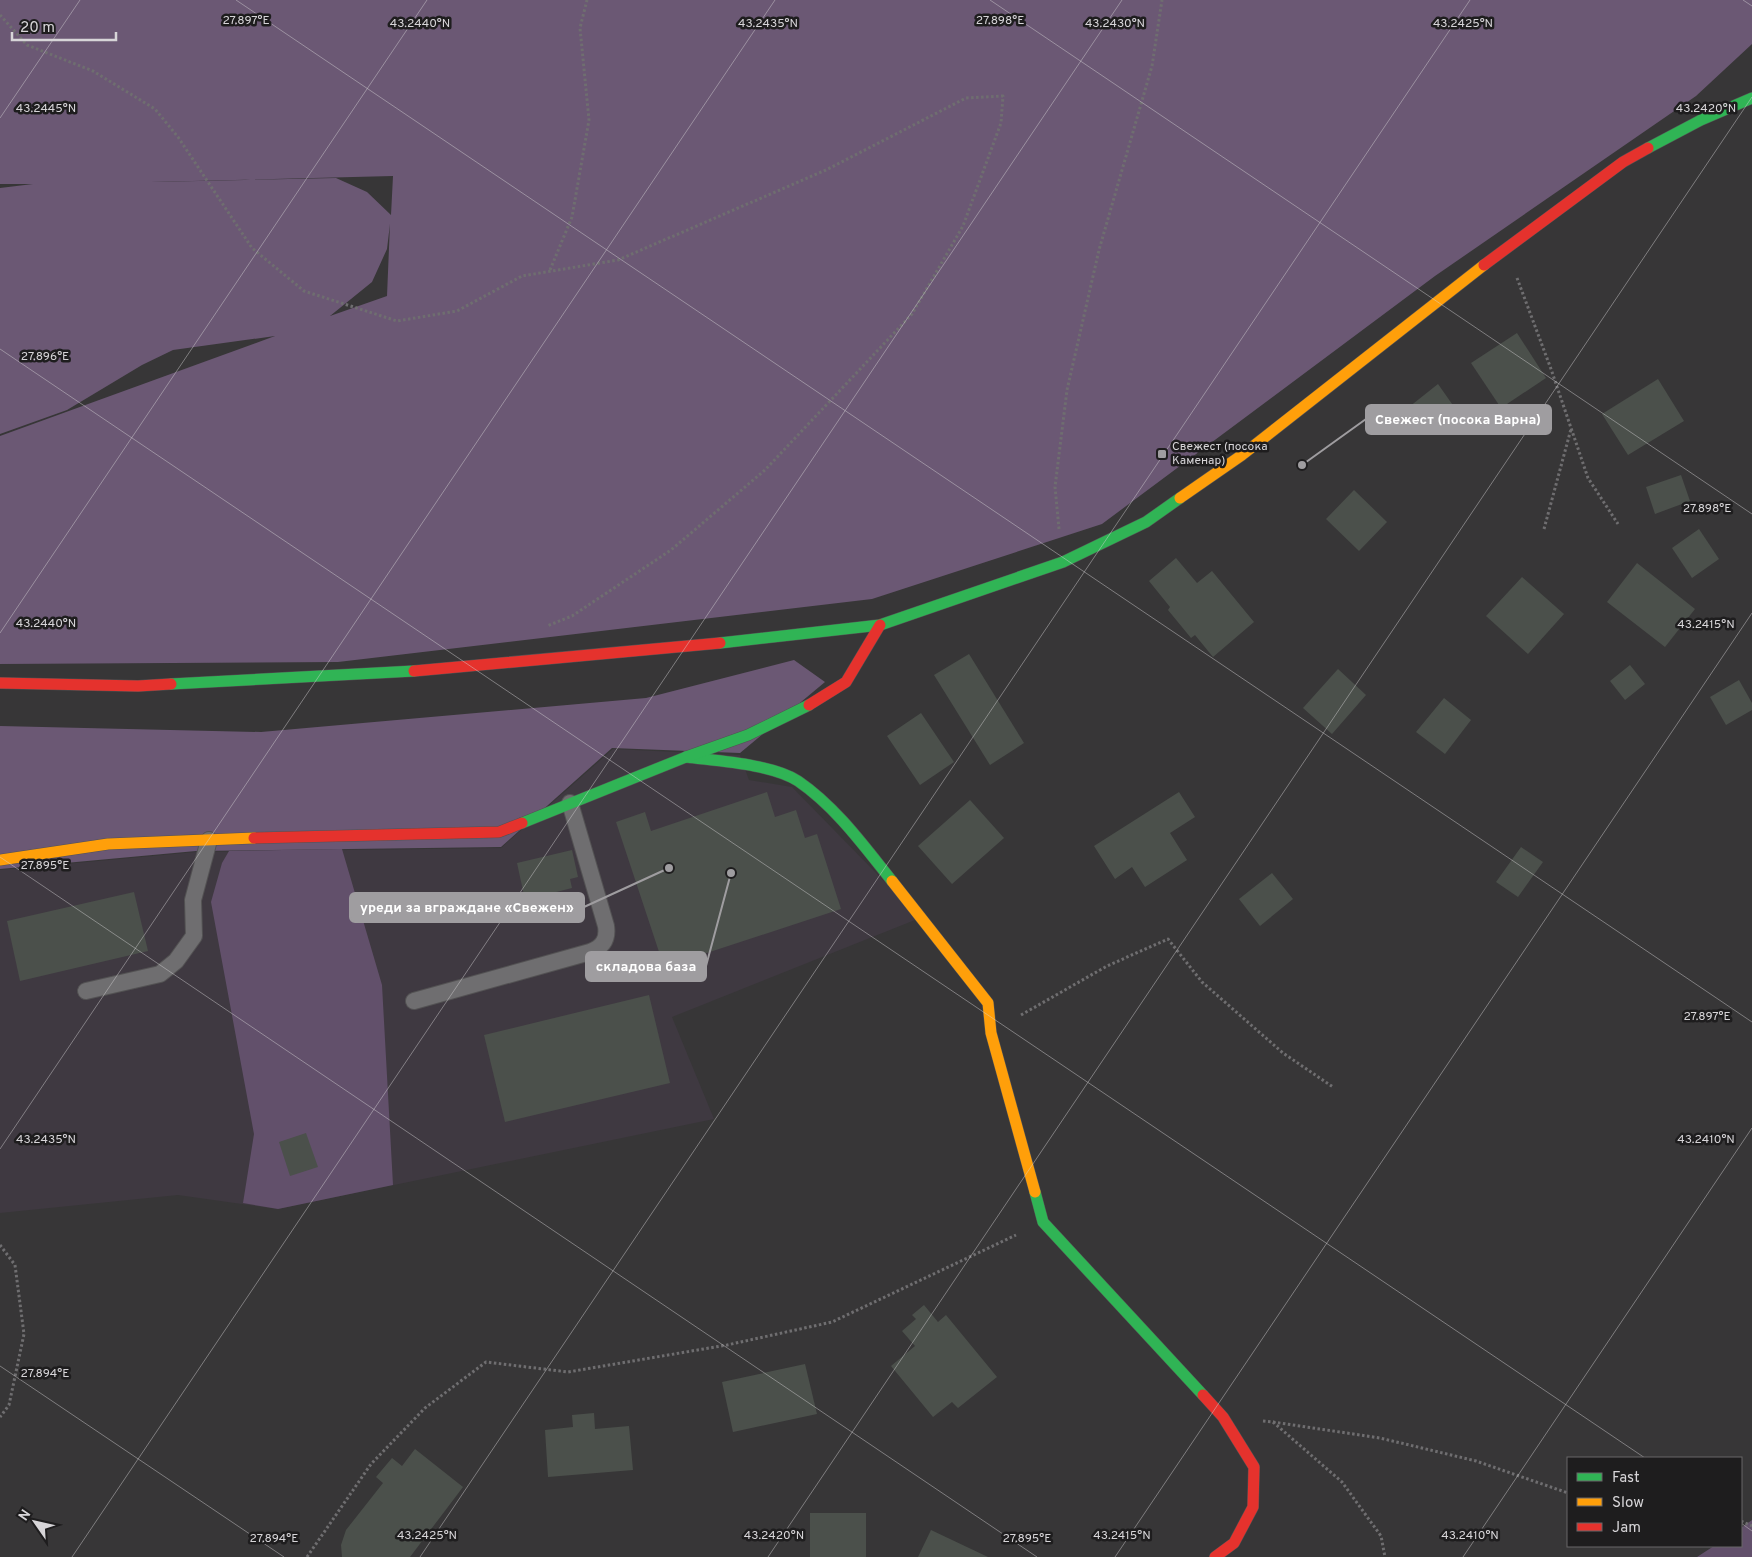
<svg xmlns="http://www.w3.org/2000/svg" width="1752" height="1557" font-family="Overpass,sans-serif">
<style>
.built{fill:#3f3941}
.green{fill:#62506b}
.forest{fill:#6b5874;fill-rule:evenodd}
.building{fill:#4b504b}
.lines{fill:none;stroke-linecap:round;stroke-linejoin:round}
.lane-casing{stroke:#535253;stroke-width:18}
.fast-casing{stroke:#535253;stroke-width:12}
.slow-casing{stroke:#535253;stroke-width:12}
.jam-casing{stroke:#535253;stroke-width:12}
.path{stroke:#6f6e70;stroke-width:3;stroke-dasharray:2.5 2.5;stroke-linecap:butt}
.lane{stroke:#6f6e70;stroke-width:16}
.fast{stroke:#30b455;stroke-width:11}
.slow{stroke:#ff9f0a;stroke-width:11}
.jam{stroke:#e5322d;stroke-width:11}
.ticks{fill:none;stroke:#d7d5d8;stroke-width:1;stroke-opacity:0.45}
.poi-dot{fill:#9f9da0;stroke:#1e1d1e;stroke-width:2}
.labels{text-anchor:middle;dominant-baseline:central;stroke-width:5;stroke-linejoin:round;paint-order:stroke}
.poi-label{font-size:12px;fill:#d7d5d8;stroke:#1e1d1e;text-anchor:start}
.ticks-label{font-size:12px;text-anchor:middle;fill:#d7d5d8;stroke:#1e1d1e;stroke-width:5;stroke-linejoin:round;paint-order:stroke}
.leader{fill:none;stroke:#9f9da0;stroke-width:2}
.callout-dot{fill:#9f9da0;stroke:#1e1d1e;stroke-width:2}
.callout{fill:#9f9da0;stroke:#9f9da0;stroke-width:2}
.callout-label{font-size:14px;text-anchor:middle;font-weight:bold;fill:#fff}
</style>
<rect width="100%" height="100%" fill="#373637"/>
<path class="built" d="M 613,749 L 740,755 L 749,780 L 792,787 L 920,918 L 672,1017 L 714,1119 L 278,1209 L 178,1195 L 0,1213 L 0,870 L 196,852 L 501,848 Z"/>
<g class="green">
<path d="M 342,849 L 382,985 L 393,1185 L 278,1209 L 243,1203 L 254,1134 L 211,902 L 222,863 L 229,851 Z"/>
<path d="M 1752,1520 L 1752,1557 L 1697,1557 L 1714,1546 L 1741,1546 L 1741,1528 Z"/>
</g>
<g class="forest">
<path d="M 0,0 L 1752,0 L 1752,44 L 1696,96 L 1435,276 L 1102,524 L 872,599 L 338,662 L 0,664 L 0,436 L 275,336 L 173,350 L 142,365 L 67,410 L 0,434 L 0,188 L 33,184 L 0,184 ZM 393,176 L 391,215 L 367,192 L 336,178 L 151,182 ZM 390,224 L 387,296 L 330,316 L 372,282 L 387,249 Z"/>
<path d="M 794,660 L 825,682 L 740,753 L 612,748 L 501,847 L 196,851 L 0,869 L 0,726 L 261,732 L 646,698 Z"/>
</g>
<g class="building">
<path d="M 1517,333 L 1546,378 L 1501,408 L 1471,363 Z"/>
<path d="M 1658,379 L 1684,421 L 1628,455 L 1602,414 Z"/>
<path d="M 1438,384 L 1457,411 L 1429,433 L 1409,407 Z"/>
<path d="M 1681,475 L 1690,501 L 1655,514 L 1646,487 Z"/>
<path d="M 1354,490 L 1387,522 L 1359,551 L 1326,519 Z"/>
<path d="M 1699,529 L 1719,559 L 1692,578 L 1672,548 Z"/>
<path d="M 1176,558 L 1197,583 L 1212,571 L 1254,622 L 1213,657 L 1195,635 L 1191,638 L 1168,610 L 1170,607 L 1149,581 Z"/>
<path d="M 1637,563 L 1695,609 L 1665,647 L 1607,602 Z"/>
<path d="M 1522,577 L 1564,614 L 1528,654 L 1486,616 Z"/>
<path d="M 969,654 L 1024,743 L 990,765 L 934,675 Z"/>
<path d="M 1630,665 L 1645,684 L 1625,700 L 1610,681 Z"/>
<path d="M 1338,669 L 1366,695 L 1332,734 L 1303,708 Z"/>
<path d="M 1739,680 L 1752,703 L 1752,710 L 1726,725 L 1710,697 Z"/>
<path d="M 1444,698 L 1471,720 L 1445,754 L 1416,732 Z"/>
<path d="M 921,713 L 954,762 L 920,785 L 887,736 Z"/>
<path d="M 767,792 L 775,817 L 796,810 L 805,838 L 817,834 L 841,909 L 664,967 L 616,822 L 645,812 L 651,831 Z"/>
<path d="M 1179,792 L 1195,817 L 1170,833 L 1187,860 L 1145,887 L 1132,867 L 1115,879 L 1094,846 Z"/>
<path d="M 970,800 L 1004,838 L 952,884 L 918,846 Z"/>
<path d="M 1521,847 L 1543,862 L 1518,897 L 1496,882 Z"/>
<path d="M 572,850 L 578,877 L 570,879 L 572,888 L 525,900 L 517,863 Z"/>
<path d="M 1272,873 L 1293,899 L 1260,926 L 1239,899 Z"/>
<path d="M 134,892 L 148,951 L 20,981 L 7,921 Z"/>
<path d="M 649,995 L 670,1083 L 505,1122 L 484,1035 Z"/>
<path d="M 306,1133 L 318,1167 L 290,1176 L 279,1142 Z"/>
<path d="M 924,1305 L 938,1322 L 946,1315 L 997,1377 L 958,1408 L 952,1402 L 933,1417 L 891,1366 L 915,1346 L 902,1331 L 916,1319 L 912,1315 Z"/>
<path d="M 805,1364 L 817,1414 L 733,1432 L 722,1382 Z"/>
<path d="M 594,1413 L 595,1429 L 629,1426 L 633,1470 L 548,1477 L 545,1430 L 573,1427 L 572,1415 Z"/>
<path d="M 415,1449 L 463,1487 L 410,1557 L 342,1557 L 341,1545 L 346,1530 L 383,1483 L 376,1477 L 392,1458 L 402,1466 Z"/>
<rect x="810" y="1513" width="56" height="44"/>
<path d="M 931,1530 L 988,1557 L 918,1557 Z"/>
</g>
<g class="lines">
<g class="lane-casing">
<g id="lane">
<path d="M 86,991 L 160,974 L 176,961 L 194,936 L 193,900 L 209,840"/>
<path d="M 414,1001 L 590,952 C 603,947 608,939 606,926 L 570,803"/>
</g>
</g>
<g class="fast-casing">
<g id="fast">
<path d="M 1648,148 L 1701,120 L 1752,98"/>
<path d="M 720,643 L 880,625 L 1063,562 L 1146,522 L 1180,498"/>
<path d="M 171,684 L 414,671"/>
<path d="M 686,757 C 717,761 772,764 798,781 C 836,807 864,846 892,881"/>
<path d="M 522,823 L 686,757 L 748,735 L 809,705"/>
<path d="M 1035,1192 L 1043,1222 L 1203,1395"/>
</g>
</g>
<g class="slow-casing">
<g id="slow">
<path d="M 1180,498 L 1242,455 L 1484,265"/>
<path d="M 0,860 L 108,844 L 254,838"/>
<path d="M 892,881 L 988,1003 L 991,1033 L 1035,1192"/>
</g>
</g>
<g class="jam-casing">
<g id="jam">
<path d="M 1484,265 L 1623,162 L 1648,148"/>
<path d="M 414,671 L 720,643"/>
<path d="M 0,683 L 138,686 L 171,684"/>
<path d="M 809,705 L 846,682 L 880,625"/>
<path d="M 254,838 L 499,832 L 522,823"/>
<path d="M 1203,1395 L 1223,1417 L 1254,1467 L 1253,1507 L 1234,1543 L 1215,1557"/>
</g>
</g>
<g class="path">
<path d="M 0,15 L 27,45 L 93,71 L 155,109 L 178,137 L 252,248 L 304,291 L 397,321 L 457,311 L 522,276 L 618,260 L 826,170 L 966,98 L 1003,96 L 1001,123 L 963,226 L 912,314 L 765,470 L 671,550 L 572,616 L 547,626"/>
<path d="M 550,270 L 572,217 L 589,120 L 580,28 L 587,0"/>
<path d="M 1517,278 L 1551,369 L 1588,478 L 1618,524"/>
<path d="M 1059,529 L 1055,487 L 1067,390 L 1099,250 L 1152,66 L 1162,0"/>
<path d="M 1544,529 L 1571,429"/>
<path d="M 1021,1015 L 1107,966 L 1168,939 L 1202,982 L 1283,1053 L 1333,1087"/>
<path d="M 0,1245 L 15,1265 L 24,1334 L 9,1405 L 0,1417"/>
<path d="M 1263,1421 L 1273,1422 L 1342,1482 L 1381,1536 L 1385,1557"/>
<path d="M 1273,1422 L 1380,1438 L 1476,1461 L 1568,1493"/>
<path d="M 1741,1521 L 1752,1526"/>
<path d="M 307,1557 L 371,1464 L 425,1408 L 486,1362 L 568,1372 L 727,1345 L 832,1322 L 1016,1235"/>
</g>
<use href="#lane" class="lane"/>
<use href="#fast" class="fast"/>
<use href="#slow" class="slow"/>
<use href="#jam" class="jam"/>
</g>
<path class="ticks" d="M 236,0 L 1752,1022M 990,0 L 1752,514M 1743,0 L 1752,6M 0,118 L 80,0M 0,349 L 1645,1458M 0,633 L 427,0M 0,857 L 1037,1557M 0,1149 L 775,0M 0,1366 L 284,1557M 1741,1523 L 1752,1531M 72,1557 L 1122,0M 420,1557 L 1470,0M 768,1557 L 1752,97M 1115,1557 L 1752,613M 1463,1557 L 1752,1128"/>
<rect class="poi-dot" x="1157" y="449" width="10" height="10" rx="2.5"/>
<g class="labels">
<g class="poi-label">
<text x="1172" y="447">Свежест (посока<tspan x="1172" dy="14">Каменар)</tspan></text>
</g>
</g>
<g class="ticks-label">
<text x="246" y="24">27.897°E</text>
<text x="1000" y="24">27.898°E</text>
<text x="420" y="27">43.2440°N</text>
<text x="768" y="27">43.2435°N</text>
<text x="1115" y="27">43.2430°N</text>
<text x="1463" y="27">43.2425°N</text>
<text x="46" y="112">43.2445°N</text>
<text x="1706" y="112">43.2420°N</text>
<text x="45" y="360">27.896°E</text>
<text x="1707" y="512">27.898°E</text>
<text x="46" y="627">43.2440°N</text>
<text x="1706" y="628">43.2415°N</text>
<text x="45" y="869">27.895°E</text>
<text x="1707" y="1020">27.897°E</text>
<text x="46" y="1143">43.2435°N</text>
<text x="1706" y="1143">43.2410°N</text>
<text x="45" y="1377">27.894°E</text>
<text x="427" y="1539">43.2425°N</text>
<text x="774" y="1539">43.2420°N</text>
<text x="1122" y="1539">43.2415°N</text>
<text x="1470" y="1539">43.2410°N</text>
<text x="274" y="1542">27.894°E</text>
<text x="1027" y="1542">27.895°E</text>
</g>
<path class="leader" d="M1302 465L1366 419M669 868L584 907M731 873L706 966"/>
<g class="callout-dot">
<circle cx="1302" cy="465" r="5"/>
<circle cx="669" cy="868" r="5"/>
<circle cx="731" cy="873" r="5"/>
</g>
<g class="callout">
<rect x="1366" y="405" width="185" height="29" rx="5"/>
<rect x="350" y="893" width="234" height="29" rx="5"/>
<rect x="586" y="952" width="120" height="29" rx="5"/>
</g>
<g class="callout-label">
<text x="1458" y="424">Свежест (посока Варна)</text>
<text x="467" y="912">уреди за вграждане «Свежен»</text>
<text x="646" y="971">складова база</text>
</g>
<rect x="1567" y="1457" width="175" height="90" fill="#1e1d1e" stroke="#686768"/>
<rect x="1577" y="1473" width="25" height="8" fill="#30b455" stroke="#686768"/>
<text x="1612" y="1482" font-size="15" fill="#d7d5d8">Fast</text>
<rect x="1577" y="1498" width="25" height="8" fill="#ff9f0a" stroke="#686768"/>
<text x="1612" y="1507" font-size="15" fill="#d7d5d8">Slow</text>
<rect x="1577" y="1523" width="25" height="8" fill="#e5322d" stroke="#686768"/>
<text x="1612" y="1532" font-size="15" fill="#d7d5d8">Jam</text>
<g transform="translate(35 1522) rotate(304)" stroke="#1e1d1e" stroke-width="4" paint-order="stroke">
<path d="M0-4L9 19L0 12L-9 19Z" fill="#d7d5d8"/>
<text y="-8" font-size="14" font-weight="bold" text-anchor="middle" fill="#d7d5d8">N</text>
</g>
<path d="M12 32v8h104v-8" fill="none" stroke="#d7d5d8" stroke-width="2.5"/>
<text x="20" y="32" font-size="15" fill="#d7d5d8" stroke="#1e1d1e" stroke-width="4" paint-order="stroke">20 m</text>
</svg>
